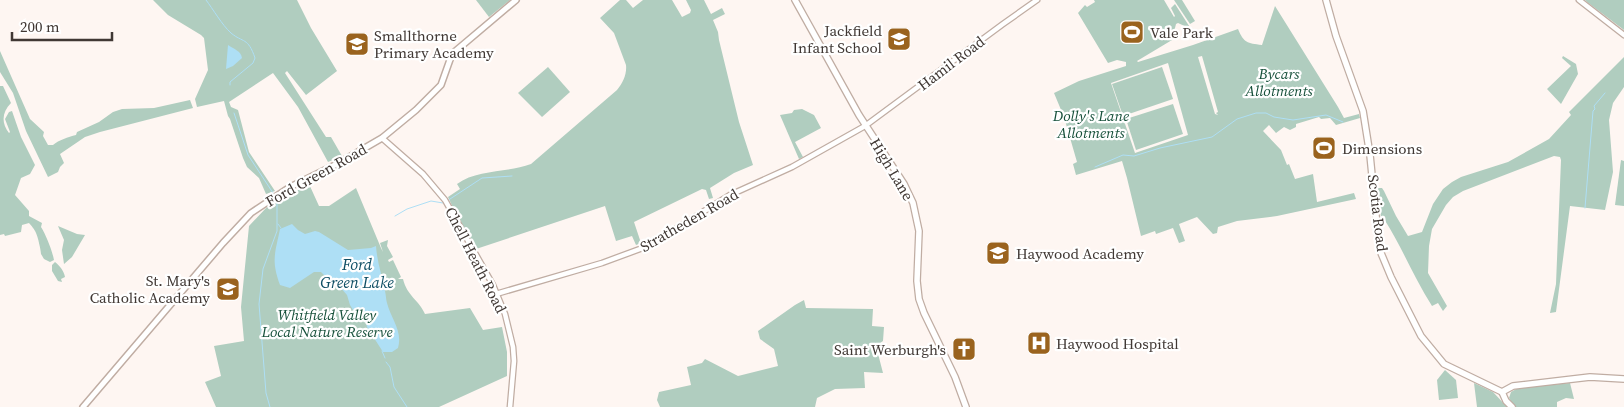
<svg xmlns="http://www.w3.org/2000/svg" width="1624" height="407" font-family="'Source Serif 4',serif">
<style>
.green{fill:#b0cdbf;fill-rule:evenodd}
.water{fill:#aedff5}
.lines{fill:none;stroke-linecap:round;stroke-linejoin:round}
.stream{stroke:#aedff5;stroke-width:1}
.tertiary-casing{stroke:#c0ada3;stroke-width:7}
.secondary-casing{stroke:#c0ada3;stroke-width:8}
.primary-casing{stroke:#c0ada3;stroke-width:8}
.tertiary{stroke:#fff;stroke-width:4.5}
.secondary{stroke:#fff;stroke-width:5}
.primary{stroke:#fff;stroke-width:5.5}
.labels{text-anchor:middle;dominant-baseline:central;stroke-width:4.5;stroke-linejoin:round;paint-order:stroke}
.poi-label{font-size:15px;fill:#403834;stroke:#fff;text-anchor:start}
.street-label{font-size:15px;fill:#403834;stroke:#fff}
.park-label{font-size:15px;font-style:italic;fill:#16503a;stroke:#fff}
.water-label{font-size:16px;font-style:italic;fill:#0e4e64;stroke:#fff}
</style>
<rect width="100%" height="100%" fill="#fef6f2"/>
<g class="green">
<path d="M 153,0 L 297,0 L 311,28 L 337,71 L 306,95 L 287,71 L 285,73 L 326,137 L 331,137 L 342,156 L 328,162 L 298,107 L 273,73 L 229,102 L 231,107 L 238,110 L 249,152 L 275,191 L 266,194 L 259,178 L 247,167 L 243,158 L 230,119 L 228,116 L 224,101 L 197,107 L 195,99 L 208,70 L 204,38 L 201,35 L 168,15 Z"/>
<path d="M 476,0 L 510,0 L 489,17 Z"/>
<path d="M 620,0 L 626,0 L 633,8 L 643,0 L 672,0 L 682,17 L 690,13 L 691,10 L 686,0 L 704,0 L 711,14 L 722,8 L 725,14 L 713,20 L 718,32 L 719,40 L 739,122 L 753,165 L 734,173 L 710,188 L 713,198 L 709,199 L 706,190 L 702,189 L 634,222 L 641,243 L 636,245 L 632,236 L 616,241 L 605,206 L 473,250 L 448,197 L 460,189 L 457,184 C 477,169 508,173 531,164 L 617,90 C 623,83 627,74 626,65 L 614,33 L 600,18 Z"/>
<path d="M 1094,0 L 1164,0 L 1174,17 L 1175,16 L 1171,8 L 1175,4 L 1191,29 L 1178,23 L 1176,24 L 1172,40 L 1137,61 L 1138,62 L 1193,45 L 1238,29 C 1244,43 1247,43 1262,45 L 1275,6 L 1338,107 L 1344,118 L 1359,114 L 1360,118 L 1336,125 L 1330,118 L 1321,119 L 1319,117 L 1296,124 L 1296,127 L 1290,130 L 1284,127 L 1276,133 L 1269,125 L 1263,131 L 1281,150 L 1287,165 L 1289,164 L 1295,179 L 1313,174 L 1317,202 L 1354,193 L 1356,199 L 1277,216 L 1237,221 L 1218,227 L 1217,233 L 1213,234 L 1197,217 L 1179,224 L 1185,241 L 1179,243 L 1173,228 L 1156,234 L 1155,231 L 1141,236 L 1127,178 L 1122,161 L 1076,175 L 1073,164 L 1077,162 L 1064,117 L 1054,93 L 1079,81 L 1126,66 L 1126,62 L 1117,60 L 1108,63 L 1078,13 L 1085,5 L 1087,7 L 1095,2 ZM 1202,56 L 1218,112 L 1216,113 L 1218,115 L 1215,114 L 1198,57 ZM 1168,63 L 1188,135 L 1135,153 L 1111,83 Z"/>
<path d="M 1174,0 L 1182,0 L 1195,21 L 1190,24 Z"/>
<path d="M 1585,0 L 1624,0 L 1624,30 L 1587,2 Z"/>
<path d="M 0,51 L 30,119 L 44,132 L 43,136 L 48,145 L 53,145 C 59,140 68,137 76,135 L 77,132 L 99,122 L 113,112 L 122,109 L 154,108 L 190,100 L 193,108 L 100,132 L 85,137 L 60,154 L 64,163 L 60,167 L 58,172 L 48,177 L 26,131 L 13,93 L 0,72 Z"/>
<path d="M 1563,56 L 1576,64 L 1578,74 L 1561,104 L 1547,89 L 1571,66 L 1562,58 Z"/>
<path d="M 1624,57 L 1624,87 L 1613,103 L 1609,120 L 1613,172 L 1605,210 L 1570,206 L 1556,312 L 1550,313 L 1556,284 L 1561,160 L 1560,157 L 1554,156 L 1463,191 L 1453,197 L 1446,205 L 1432,229 L 1429,246 L 1428,273 L 1447,306 L 1443,311 L 1438,303 L 1432,306 C 1414,278 1402,247 1384,219 L 1381,218 L 1378,188 L 1382,188 L 1384,191 L 1396,216 L 1408,236 L 1422,232 L 1433,204 L 1443,189 L 1452,182 L 1461,177 L 1508,162 L 1549,139 L 1571,115 L 1569,112 Z"/>
<path d="M 548,67 L 570,92 L 542,117 L 518,93 Z"/>
<path d="M 1162,67 L 1173,99 L 1123,116 L 1112,84 Z"/>
<path d="M 0,86 L 3,86 L 11,103 C 2,112 1,123 9,133 L 10,132 L 5,119 L 9,112 L 12,111 L 21,137 L 35,165 L 30,174 L 21,178 L 15,195 L 29,211 L 29,216 L 42,223 L 41,227 C 46,235 52,250 54,260 L 50,262 L 44,259 L 41,254 C 41,251 38,237 36,233 C 35,230 31,225 29,223 L 22,225 L 21,232 L 5,236 L 4,234 L 0,235 Z"/>
<path d="M 1173,104 L 1183,134 L 1136,150 L 1126,119 Z"/>
<path d="M 802,109 L 814,115 L 821,128 L 795,142 L 803,157 L 799,159 L 780,115 L 792,113 L 794,110 Z"/>
<path d="M 1621,160 L 1624,161 L 1624,206 L 1615,205 Z"/>
<path d="M 309,184 L 319,206 L 329,206 L 356,188 L 381,248 L 383,252 L 380,243 L 388,240 L 387,246 L 393,257 L 388,260 L 389,262 L 393,260 L 401,277 L 398,279 L 403,279 C 407,296 419,300 425,314 L 470,308 L 483,330 L 502,327 L 507,352 L 507,376 L 439,407 L 216,407 L 205,382 L 221,376 L 214,346 L 244,341 L 241,307 L 249,226 L 267,207 Z"/>
<path d="M 58,226 L 77,234 L 85,235 L 72,257 L 64,264 L 62,250 L 64,240 Z"/>
<path d="M 55,262 C 60,266 64,271 65,277 L 61,279 L 62,282 L 58,281 L 52,271 L 52,265 Z"/>
<path d="M 804,300 L 806,308 L 873,309 L 872,326 L 884,327 L 883,341 L 876,346 L 883,373 L 864,372 L 865,388 L 835,389 L 817,398 L 815,407 L 660,407 L 657,400 L 659,392 L 691,385 L 687,367 L 702,363 L 705,359 L 738,376 L 778,366 L 774,349 L 760,339 L 758,331 L 795,305 Z"/>
<path d="M 1445,370 L 1456,380 L 1458,398 L 1439,400 L 1437,380 Z"/>
<path d="M 1474,383 L 1493,392 L 1507,407 L 1477,407 Z"/>
<path d="M 1570,383 L 1574,399 L 1566,398 L 1557,402 L 1557,407 L 1515,407 L 1509,398 L 1511,392 L 1518,388 Z"/>
</g>
<g class="water">
<path d="M 228,45 C 234,49 241,51 242,58 L 233,66 L 226,69 Z"/>
<path d="M 292,224 L 298,230 L 305,234 L 315,231 L 319,232 L 348,250 L 371,248 L 376,246 C 377,262 382,275 385,291 C 386,295 386,300 387,303 C 391,319 403,331 398,348 L 392,352 L 383,352 L 367,327 L 365,318 L 358,318 L 350,305 L 347,295 L 339,286 L 329,280 L 321,272 L 314,272 L 290,288 L 280,285 C 271,260 275,254 280,229 Z"/>
</g>
<g class="lines">
<g class="stream">
<path d="M 206,0 C 213,9 222,25 231,33 C 243,43 248,37 255,58 L 253,63 L 230,82 L 230,85"/>
<path d="M 234,113 L 248,155 L 275,196"/>
<path d="M 1095,167 L 1123,155 L 1134,156 L 1160,148 L 1212,137 L 1237,119 L 1256,113 L 1266,113 L 1274,117 L 1293,120 L 1326,115 L 1343,122"/>
<path d="M 447,201 L 482,178 L 512,176"/>
<path d="M 1585,208 L 1593,111 L 1595,109 L 1594,106 L 1605,93"/>
<path d="M 395,216 L 407,209 L 431,201 L 443,203"/>
<path d="M 278,224 L 281,228"/>
<path d="M 382,351 L 385,358"/>
<path d="M 386,362 L 390,367 L 394,387 L 407,407"/>
<path d="M 270,407 L 266,393 L 259,304 L 263,269 L 277,231 L 277,199"/>
</g>
<g class="tertiary-casing">
<g id="tertiary">
<path d="M 1579,0 L 1624,35"/>
<path d="M 382,138 L 423,174 L 445,200 L 493,285 L 505,314 L 513,347 L 514,361 L 510,407"/>
<path d="M 496,294 L 602,263 L 648,246 L 730,195 L 792,167 L 865,126 L 1003,24 L 1037,0"/>
</g>
</g>
<g class="secondary-casing">
<path id="secondary" d="M 83,407 L 223,243 L 251,213 L 290,187 L 339,163 L 382,138 L 416,110 L 441,85 L 452,54 L 516,0"/>
</g>
<g class="primary-casing">
<g id="primary">
<path d="M 795,0 L 859,115 L 904,184 L 913,203 L 919,231 L 917,281 L 919,299 L 924,313 L 955,377 L 966,407"/>
<path d="M 1326,0 L 1336,36 L 1363,111 L 1370,155 L 1378,236 L 1381,253 L 1391,277 L 1421,336 L 1444,364 L 1502,392 L 1506,401 L 1512,407"/>
<path d="M 1502,392 L 1513,386 L 1590,377 L 1624,379"/>
</g>
</g>
<use href="#tertiary" class="tertiary"/>
<use href="#secondary" class="secondary"/>
<use href="#primary" class="primary"/>
</g>
<defs>
<g id="stadium-square" transform="scale(1.25)"><rect x="-9" y="-9" width="18" height="18" rx="4" fill="#9a631e" stroke="#fff"/><path d="M0-5a6.5 5 0 1 0 0 10a6.5 5 0 1 0 0-10ZM-3.5-1.8h7v3.6h-7Z" fill="#fff"/></g>
<g id="school-square" transform="scale(1.25)"><rect x="-9" y="-9" width="18" height="18" rx="4" fill="#9a631e" stroke="#fff"/><path d="M0-5L7-2L0 1L-7-2ZM-4 1L0 2.5L4 1V4Q0 6-4 4Z" fill="#fff"/></g>
<g id="hospital-square" transform="scale(1.25)"><rect x="-9" y="-9" width="18" height="18" rx="4" fill="#9a631e" stroke="#fff"/><path d="M-5-5h3v3.5h4V-5h3V5h-3V1.5h-4V5h-3Z" fill="#fff"/></g>
<g id="church-square" transform="scale(1.25)"><rect x="-9" y="-9" width="18" height="18" rx="4" fill="#9a631e" stroke="#fff"/><path d="M-1.2-6h2.4v3.5h3.3v2.4h-3.3V6h-2.4V-.1h-3.3v-2.4h3.3Z" fill="#fff"/></g>
</defs>
<g fill-rule="evenodd">
<use href="#stadium-square" x="1132" y="32"/>
<use href="#school-square" x="899" y="39"/>
<use href="#school-square" x="357" y="44"/>
<use href="#stadium-square" x="1324" y="148"/>
<use href="#school-square" x="998" y="253"/>
<use href="#school-square" x="228" y="289"/>
<use href="#hospital-square" x="1039" y="343"/>
<use href="#church-square" x="964" y="349"/>
</g>
<g class="labels">
<g class="poi-label">
<text x="882" y="30" text-anchor="end">Jackfield<tspan x="882" dy="17">Infant School</tspan></text>
<text x="1150" y="32">Vale Park</text>
<text x="374" y="35">Smallthorne<tspan x="374" dy="17">Primary Academy</tspan></text>
<text x="1342" y="148">Dimensions</text>
<text x="1016" y="253">Haywood Academy</text>
<text x="210" y="280" text-anchor="end">St. Mary's<tspan x="210" dy="17">Catholic Academy</tspan></text>
<text x="1056" y="343">Haywood Hospital</text>
<text x="946" y="349" text-anchor="end">Saint Werburgh's</text>
</g>
<g class="street-label">
<text transform="translate(951 63) rotate(-37)">Hamil Road</text>
<text transform="translate(892 169) rotate(59)">High Lane</text>
<text transform="translate(316 175) rotate(-29)">Ford Green Road</text>
<text transform="translate(1378 213) rotate(83)">Scotia Road</text>
<text transform="translate(689 220) rotate(-30)">Stratheden Road</text>
<text transform="translate(476 260) rotate(63)">Chell Heath Road</text>
</g>
<g class="park-label">
<text x="1279" y="73">Bycars<tspan x="1279" dy="17">Allotments</tspan></text>
<text x="1091" y="115">Dolly's Lane<tspan x="1091" dy="17">Allotments</tspan></text>
<text x="327" y="314">Whitfield Valley<tspan x="327" dy="17">Local Nature Reserve</tspan></text>
</g>
<g class="water-label">
<text x="357" y="264">Ford<tspan x="357" dy="18">Green Lake</tspan></text>
</g>
</g>
<path d="M12 32v8h100v-8" fill="none" stroke="#403834" stroke-width="2.5"/>
<text x="20" y="32" font-size="15" fill="#403834" stroke="#ffffff" stroke-width="4" paint-order="stroke">200 m</text>
</svg>
